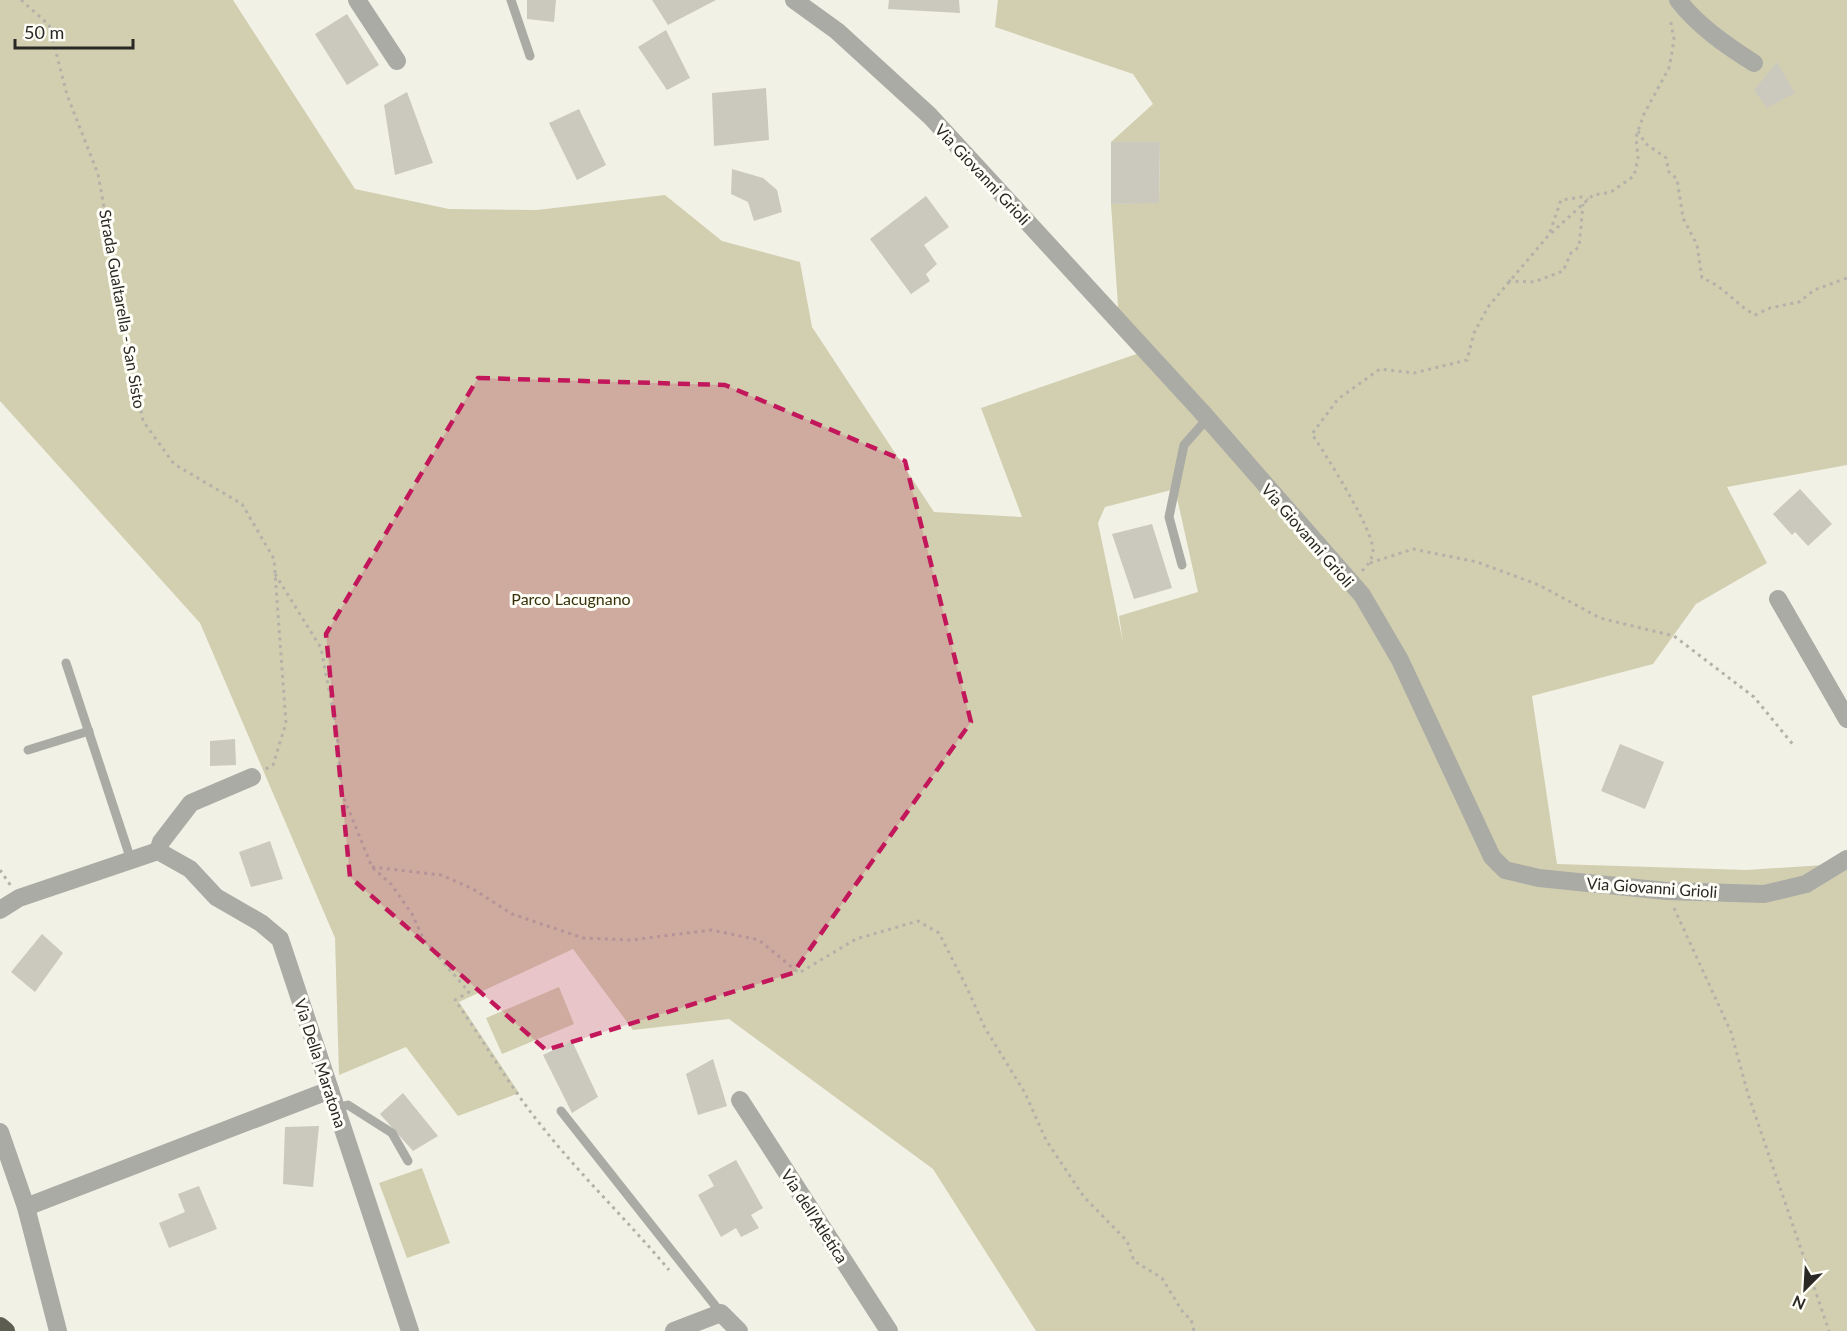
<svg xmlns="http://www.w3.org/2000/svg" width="1847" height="1331" font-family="Lato,sans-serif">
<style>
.green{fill:#d2cfb1;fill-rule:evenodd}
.building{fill:#cbc9be}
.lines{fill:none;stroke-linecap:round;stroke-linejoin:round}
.path{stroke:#b3b2a9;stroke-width:3;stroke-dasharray:3 4.5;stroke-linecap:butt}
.lane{stroke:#ababa6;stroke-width:9}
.street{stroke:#ababa6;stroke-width:18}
.highway{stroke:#5e5d52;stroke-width:18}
.marked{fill:#c2185b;fill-opacity:0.2;stroke:#c2185b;stroke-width:4.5;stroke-dasharray:12 8;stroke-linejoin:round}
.labels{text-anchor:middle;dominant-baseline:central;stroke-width:6;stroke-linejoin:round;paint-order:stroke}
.street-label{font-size:16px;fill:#292824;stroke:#fffef7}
.park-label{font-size:16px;fill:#37320a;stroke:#fffef7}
</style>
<rect width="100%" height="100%" fill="#f2f1e5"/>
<g class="green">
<path d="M 0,0 L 233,0 L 355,189 L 449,209 L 537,210 L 665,195 L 722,241 L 800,262 L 812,327 L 934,512 L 1022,517 L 981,408 L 1145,351 L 1119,321 L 1111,204 L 1159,202 L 1160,142 L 1111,142 L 1153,104 L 1133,74 L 995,27 L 998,0 L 1847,0 L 1847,465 L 1727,487 L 1767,563 L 1696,604 L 1653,664 L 1532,696 L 1557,864 L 1747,870 L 1839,864 L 1847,869 L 1847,1331 L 1036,1331 L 933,1169 L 729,1019 L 633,1030 L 573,949 L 459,1002 L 519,1093 L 458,1116 L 406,1047 L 339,1075 L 335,938 L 200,623 L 0,401 ZM 1175,489 L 1198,592 L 1119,616 L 1123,642 L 1098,523 L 1105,507 Z"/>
<path d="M 559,987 L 574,1024 L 502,1054 L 486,1018 Z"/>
<path d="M 422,1168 L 450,1243 L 407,1258 L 379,1183 Z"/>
</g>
<g class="building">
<path d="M 527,0 L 556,0 L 554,22 L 527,19 Z"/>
<path d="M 652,0 L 716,0 L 668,25 Z"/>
<path d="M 889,0 L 959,0 L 960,13 L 888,9 Z"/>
<path d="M 347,14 L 379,65 L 347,85 L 315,34 Z"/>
<path d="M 666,30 L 690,78 L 667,90 L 638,47 Z"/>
<path d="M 1777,62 L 1795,93 L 1767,108 L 1754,90 Z"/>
<path d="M 766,88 L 769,140 L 714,146 L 712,93 Z"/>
<path d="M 407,92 L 433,163 L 395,175 L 384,105 Z"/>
<path d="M 579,109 L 606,165 L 577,180 L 549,123 Z"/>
<path d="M 1111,142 L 1160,142 L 1159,203 L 1111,204 Z"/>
<path d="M 732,169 L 763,178 L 777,190 L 782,212 L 754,221 L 748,202 L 731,194 Z"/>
<path d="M 926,196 L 949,227 L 924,245 L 937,264 L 926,274 L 930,281 L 911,294 L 870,239 Z"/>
<path d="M 1800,489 L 1832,524 L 1808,546 L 1795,532 L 1792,535 L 1773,514 Z"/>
<path d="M 1152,524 L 1172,588 L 1134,599 L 1112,534 Z"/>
<path d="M 235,739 L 236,765 L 210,766 L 210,741 Z"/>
<path d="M 1620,744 L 1664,762 L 1645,809 L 1601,791 Z"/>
<path d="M 270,841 L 283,879 L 251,887 L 239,852 Z"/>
<path d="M 42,934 L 63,953 L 35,992 L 11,972 Z"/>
<path d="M 572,1041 L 598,1097 L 572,1113 L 543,1055 Z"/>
<path d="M 713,1059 L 727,1106 L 698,1115 L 686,1074 Z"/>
<path d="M 403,1093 L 438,1136 L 413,1151 L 380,1114 Z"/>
<path d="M 319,1126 L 313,1187 L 283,1184 L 285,1127 Z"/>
<path d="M 736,1160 L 763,1208 L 751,1215 L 759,1228 L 741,1237 L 736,1228 L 721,1237 L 698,1195 L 714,1186 L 708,1175 Z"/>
<path d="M 199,1186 L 217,1229 L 169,1248 L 159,1223 L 185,1212 L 178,1194 Z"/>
</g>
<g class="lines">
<g class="path">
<path d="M 21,0 L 49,25 L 67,95 L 98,174 L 143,421 L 174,464 L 242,504 L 274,559 L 286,723 L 273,765 L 264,770"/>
<path d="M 1638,131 L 1645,143 L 1666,158 L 1669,172 L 1677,179 L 1683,218 L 1697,245 L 1702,278 C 1724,286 1735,304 1755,315 L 1770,308 L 1799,302 L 1814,290 L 1847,278"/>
<path d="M 1550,232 L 1561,200 L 1582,197 L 1588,200"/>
<path d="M 1508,281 L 1534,282 L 1563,271 L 1571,253 L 1579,247 L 1583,204"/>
<path d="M 1370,563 L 1413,549 L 1477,562 L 1539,585 L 1600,618 L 1674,636 L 1754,697 L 1795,747"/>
<path d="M 1362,571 C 1368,565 1372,560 1373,551 C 1374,530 1325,454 1312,434 L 1338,399 L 1380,369 L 1414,373 L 1467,360 L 1474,333 L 1488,307 L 1547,237 L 1593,195 L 1611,192 L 1634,176 L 1638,158 L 1636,137 L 1644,114 L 1669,68 L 1672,52 L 1674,39 L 1670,18"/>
<path d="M 275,574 L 321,648 L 337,732 L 341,791 L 372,867 L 391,884 L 412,914 L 424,940 L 469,992 L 455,1000 C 485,1043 511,1089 544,1129 C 583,1178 629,1222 669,1270"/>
<path d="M 372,867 L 441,875 L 473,889 L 512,914 L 583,938 L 631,940 L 712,930 L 759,940 L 799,973 L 856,939 L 918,921 L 939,933 L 967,988 L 985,1028 L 1025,1093 L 1046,1140 L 1084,1197 L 1127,1241 L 1134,1261 L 1162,1278 L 1184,1314 L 1191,1319 L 1194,1331"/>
<path d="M 0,870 L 11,886"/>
<path d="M 1674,908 L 1731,1032 L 1748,1094 L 1829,1331"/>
</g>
<g class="lane">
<path d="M 511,0 L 530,56"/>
<path d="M 1182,565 L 1169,517 L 1184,445 L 1207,419"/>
<path d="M 66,663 L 131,860"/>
<path d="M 28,750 L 89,731"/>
<path d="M 336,1108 L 348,1105 L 392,1133 L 408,1161"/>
<path d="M 561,1111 L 721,1313"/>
</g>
<g class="street">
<path d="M 357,0 L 397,61"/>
<path d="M 794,0 L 837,31 L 930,116 L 1201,411 L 1362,595 L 1400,660 L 1492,857 L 1505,870 L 1539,878 L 1666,891 L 1764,894 L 1806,884 L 1847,859"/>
<path d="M 1678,0 C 1698,26 1727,46 1754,63"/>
<path d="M 1778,599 L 1847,719"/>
<path d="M 158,851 L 190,869 L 216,897 L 261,923 L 280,939 L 410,1331"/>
<path d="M 158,851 L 161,842 L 191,803 L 252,777"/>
<path d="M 0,910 L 19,898 L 158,851"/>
<path d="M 740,1100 L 889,1331"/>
<path d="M 0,1132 L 26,1207 L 58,1331"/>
<path d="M 26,1207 L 330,1090"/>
<path d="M 674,1331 L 721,1313 L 739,1331"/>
</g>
<path class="highway" d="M 0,1326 L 6,1331"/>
</g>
<path class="marked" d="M 478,378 L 725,385 L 905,461 L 971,722 L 793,973 L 546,1050 L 350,877 L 326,634 Z"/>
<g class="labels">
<g class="street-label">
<text transform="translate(983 174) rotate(47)">Via Giovanni Grioli</text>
<text transform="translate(123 309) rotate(80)">Strada Gualtarella - San Sisto</text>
<text transform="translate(1308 535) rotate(49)">Via Giovanni Grioli</text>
<text transform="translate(1652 887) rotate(4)">Via Giovanni Grioli</text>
<text transform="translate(321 1063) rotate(72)">Via Della Maratona</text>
<text transform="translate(815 1216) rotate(57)">Via dell'Atletica</text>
</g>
<g class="park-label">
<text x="571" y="598">Parco Lacugnano</text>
</g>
</g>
<g transform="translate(1805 1289) rotate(204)" stroke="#fffef7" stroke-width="4.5" paint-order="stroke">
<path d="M0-4.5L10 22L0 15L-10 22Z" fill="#292824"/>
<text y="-9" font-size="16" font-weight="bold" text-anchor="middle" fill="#292824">N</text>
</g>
<path d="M15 39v9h118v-9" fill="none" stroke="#292824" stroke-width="3"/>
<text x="24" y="39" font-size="18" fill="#292824" stroke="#fffef7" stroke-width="4.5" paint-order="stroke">50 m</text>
</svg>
